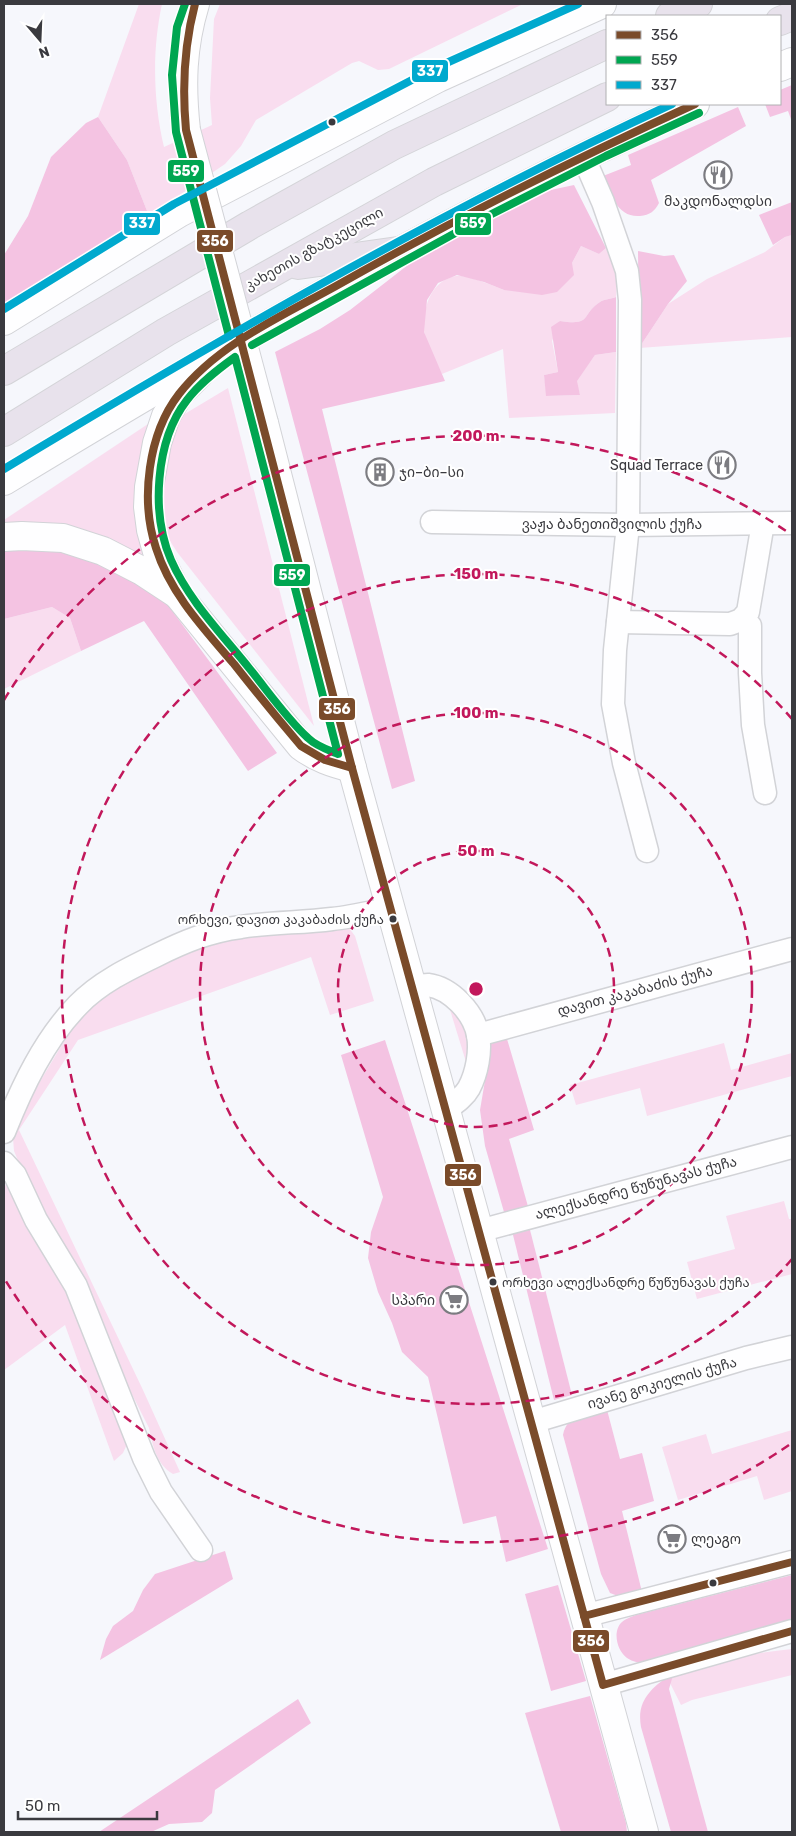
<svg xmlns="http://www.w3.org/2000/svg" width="796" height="1836" font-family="Rubik,'Noto Sans Georgian',sans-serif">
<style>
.green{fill:#f9ddef}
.forest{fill:#f4c3e2}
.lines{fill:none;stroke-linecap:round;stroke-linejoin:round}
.minor-casing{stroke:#d2d3d7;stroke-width:25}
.tertiary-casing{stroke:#d2d3d7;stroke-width:30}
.trunk-casing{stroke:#d4d4d8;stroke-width:30}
.minor{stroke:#fefeff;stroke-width:22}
.tertiary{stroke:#fefeff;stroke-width:28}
.trunk{stroke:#e8e2ec;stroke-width:28}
.tertiary-bridge-casing{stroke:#d2d3d7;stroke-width:30;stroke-linecap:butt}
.tertiary-bridge{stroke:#fefeff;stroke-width:28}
.bus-1-casing{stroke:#fff;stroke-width:11}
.bus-2-casing{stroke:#fff;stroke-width:11}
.bus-3-casing{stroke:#fff;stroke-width:11}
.bus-1{stroke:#7a4b2a;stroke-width:8}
.bus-2{stroke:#00a651;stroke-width:8}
.bus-3{stroke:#00a9ce;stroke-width:8}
.ring{fill:none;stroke:#c2185b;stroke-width:2.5;stroke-dasharray:9 6}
.bus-dot{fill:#3a3a3f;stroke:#fff;stroke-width:2}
.labels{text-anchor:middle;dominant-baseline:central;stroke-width:4;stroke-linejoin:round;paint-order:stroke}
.bus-label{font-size:13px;fill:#3a3a3f;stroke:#fff;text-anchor:end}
.poi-label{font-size:14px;fill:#3a3a3f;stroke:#fff;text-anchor:end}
.street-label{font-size:14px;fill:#3a3a3f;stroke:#fff}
.centre{fill:#c2185b;stroke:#fff;stroke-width:2.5}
.ring-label{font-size:15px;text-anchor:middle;font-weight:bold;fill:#c2185b;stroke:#fff;stroke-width:4;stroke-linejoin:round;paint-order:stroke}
.line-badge{stroke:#fff;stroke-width:2}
.badge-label{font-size:14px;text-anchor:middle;font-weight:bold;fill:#fff}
</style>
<rect width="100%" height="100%" fill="#f6f7fc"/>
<g class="green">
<path d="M 139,4 L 162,4 C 152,50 153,101 164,147 L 212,125 L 210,98 L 214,19 L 220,4 L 523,4 L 389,69 L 378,70 L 359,61 L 352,63 L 256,120 L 241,146 L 225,164 L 149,216 L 127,160 L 98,117 Z"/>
<path d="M 792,235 L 792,337 L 639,348 L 668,304 L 707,279 L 765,252 L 785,237 Z"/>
<path d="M 581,246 L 599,254 L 606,248 C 615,265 618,278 616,297 C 611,299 604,299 600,302 C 580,315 593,326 560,321 L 552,341 L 558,372 L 544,375 L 547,396 L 580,395 L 576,381 L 595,355 L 616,352 L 615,413 L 509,418 L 503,349 L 442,374 C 437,363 425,341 424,331 C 423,308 430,281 456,276 C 465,274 494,286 504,290 L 572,263 Z"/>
<path d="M 228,388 L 314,726 L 177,552 L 165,533 L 161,502 L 165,464 L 177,427 L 183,415 Z"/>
<path d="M 148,424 L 153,566 L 4,528 L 4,520 Z"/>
<path d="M 52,607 L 70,618 L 81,651 L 4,689 L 4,619 Z"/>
<path d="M 349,928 L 355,936 L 374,1001 L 330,1015 L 311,957 L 78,1040 L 19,1130 L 143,1390 L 180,1472 L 173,1474 C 156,1464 153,1446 149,1428 L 38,1208 L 14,1151 L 13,1138 L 19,1117 L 76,1021 L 103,998 L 144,972 L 191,951 L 233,939 Z"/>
<path d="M 447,1000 L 469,1025 L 470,1075 Z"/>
<path d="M 724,1043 L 731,1070 L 792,1053 L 792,1076 L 647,1116 L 640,1088 L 576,1105 L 570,1085 Z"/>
<path d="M 4,1183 L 12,1194 L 60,1276 L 128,1442 L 123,1453 L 114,1461 L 65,1325 L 4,1370 Z"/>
<path d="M 784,1201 L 789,1219 L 792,1219 L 792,1274 L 697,1299 L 687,1262 L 735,1249 L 726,1216 Z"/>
<path d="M 792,1430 L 792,1491 L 764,1500 L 757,1476 L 678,1500 L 662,1447 L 706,1434 L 712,1454 Z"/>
<path d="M 792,1649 L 792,1675 L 692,1700 L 681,1705 L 670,1683 L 670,1678 C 708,1662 751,1653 792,1649 Z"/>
</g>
<g class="forest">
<path d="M 792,85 L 792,122 L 788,111 L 770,117 L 765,104 L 780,104 L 780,90 Z"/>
<path d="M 738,107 L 746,126 L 651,180 L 659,203 C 655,211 650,215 640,216 C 618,218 610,194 603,176 L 631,165 L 628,155 Z"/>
<path d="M 98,117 L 127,160 L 149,216 L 4,304 L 4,255 L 28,216 L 51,157 L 86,123 Z"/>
<path d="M 574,185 L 606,248 L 599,254 L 581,246 L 572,263 L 574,275 L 557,292 L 542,295 L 504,290 L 484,282 L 457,275 L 438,283 L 427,300 L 424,332 L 445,381 L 322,409 L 415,781 L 392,789 L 275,352 L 320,329 L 350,310 L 422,254 L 532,194 Z"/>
<path d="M 792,202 L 792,235 L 785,237 L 773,245 L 759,215 Z"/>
<path d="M 638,251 L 664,256 L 674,255 L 687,281 L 668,304 L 639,348 Z"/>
<path d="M 616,297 L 616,352 L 595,355 L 577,381 L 580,395 L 546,396 L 544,375 L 558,372 L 551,327 L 560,321 C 593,326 580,315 600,302 C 604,299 611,299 616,297 Z"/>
<path d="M 4,548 L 81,553 L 159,593 L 277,753 L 248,771 L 144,621 L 81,651 L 70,618 L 52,607 L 4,619 Z"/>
<path d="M 507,1039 L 534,1130 L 509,1139 L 529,1210 L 504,1212 L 485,1146 L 480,1110 L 489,1057 L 489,1044 Z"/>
<path d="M 385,1040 L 548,1549 L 506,1562 L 496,1516 L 463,1524 L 428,1377 L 402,1352 L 392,1323 L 378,1292 L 368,1258 L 371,1232 L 383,1197 L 341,1055 Z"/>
<path d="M 529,1226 L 572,1395 L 554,1400 L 512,1231 Z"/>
<path d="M 606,1406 L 620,1459 L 642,1453 L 654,1501 L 622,1511 L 642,1592 L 618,1596 L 610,1593 L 601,1574 L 563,1435 C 567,1414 588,1412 606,1406 Z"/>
<path d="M 225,1551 L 233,1579 L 100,1660 L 106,1639 L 113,1626 L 133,1611 L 143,1590 L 155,1574 Z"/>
<path d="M 792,1575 L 792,1623 L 646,1663 C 639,1663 633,1662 627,1658 C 617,1651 612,1631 622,1622 C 625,1619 631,1617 636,1615 Z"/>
<path d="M 558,1585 L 586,1681 L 551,1691 L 525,1594 Z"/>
<path d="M 674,1672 L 669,1689 L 708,1832 L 671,1832 L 641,1727 C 636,1699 653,1687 674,1672 Z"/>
<path d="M 590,1696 L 626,1823 L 627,1832 L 561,1832 L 525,1713 Z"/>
<path d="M 298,1699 L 311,1723 L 215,1790 L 212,1813 L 202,1822 L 169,1824 L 151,1832 L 99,1832 Z"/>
</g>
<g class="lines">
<g class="minor-casing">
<g id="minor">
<path d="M 583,156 L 603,202 L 627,271 L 630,300 L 628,525 L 615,650 L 613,704 L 624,763 L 647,851"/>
<path d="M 432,522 L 628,525 L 792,523"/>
<path d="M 741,620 L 750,626 L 750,673 L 753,725 L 765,793"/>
<path d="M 618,622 L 730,624 L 741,620 L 748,612 L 763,523"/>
<path d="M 413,987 C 418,986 424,985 428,985 C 451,988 474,1013 478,1035 C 481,1051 477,1073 469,1088 C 464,1097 455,1103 447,1109"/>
<path d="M 478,1035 L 792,949"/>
<path d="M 4,1132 C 22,1087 44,1040 78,1005 C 99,983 128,969 155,956 C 183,942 209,931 241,927 C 271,922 302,923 332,919 C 352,917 372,912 392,908"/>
<path d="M 4,1163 L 15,1175 L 36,1220 L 76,1286 L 144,1458 L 161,1492 L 201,1550"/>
<path d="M 479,1231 L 792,1147"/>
<path d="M 532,1422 L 746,1358 L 792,1347"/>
<path d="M 584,1616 L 792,1562"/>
<path d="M 603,1685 L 792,1631"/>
</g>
</g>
<g class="tertiary-casing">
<g id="tertiary">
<path d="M 780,67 L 792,62"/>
<path d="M 186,130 C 181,85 182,47 195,4"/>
<path d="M 4,321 L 179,213 L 438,78 L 602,4"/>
<path d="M 200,373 L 179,394 L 166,416 L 157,443 L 149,487 L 148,507 L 151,530 L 158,555 L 178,595 L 301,746 C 317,758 332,763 352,768"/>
<path d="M 264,423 L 352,768 L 644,1832"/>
<path d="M 4,481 C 228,345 456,212 695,104"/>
<path d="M 4,537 L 22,536 L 63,538 L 103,551 L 142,571 L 177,594"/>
</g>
</g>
<g class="trunk-casing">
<g id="trunk">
<path d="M 670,16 L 698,4"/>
<path d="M 780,21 L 792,16"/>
<path d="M 298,265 L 398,251"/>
<path d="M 4,371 L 250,225 L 394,145 L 607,44"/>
<path d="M 4,432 L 166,332 L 434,182 L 607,97"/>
</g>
</g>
<use href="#minor" class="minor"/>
<use href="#tertiary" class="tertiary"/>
<use href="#trunk" class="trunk"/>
<g class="tertiary-bridge-casing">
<path id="tertiary-bridge" d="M 186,130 L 264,423"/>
</g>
<use href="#tertiary-bridge" class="tertiary-bridge"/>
<g class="bus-1-casing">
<g id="bus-1">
<path d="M 195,4 C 184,46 182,87 186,130 L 352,768 L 603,1685 L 792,1631"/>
<path d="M 352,768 L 325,760 L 301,746 C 278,719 256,692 234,664 C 204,629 170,593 156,548 C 140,500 148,434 179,394 C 218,344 282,316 336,286 C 453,220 573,160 695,104"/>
<path d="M 584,1616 L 792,1562"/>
</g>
</g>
<g class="bus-2-casing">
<g id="bus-2">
<path d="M 185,4 L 177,27 L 172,75 L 176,132 L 229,336"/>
<path d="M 252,345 L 468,226 L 606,156 L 699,113"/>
<path d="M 235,357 L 338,754 C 328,750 316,746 308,738 C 287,719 267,690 249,668 C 222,634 189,601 171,560 C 151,514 155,441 187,400 C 200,383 217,370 235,357 Z"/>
</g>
</g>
<g class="bus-3-casing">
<g id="bus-3">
<path d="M 4,309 L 174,204 L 433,69 L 578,4"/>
<path d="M 4,469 C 221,338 441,211 672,104"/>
</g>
</g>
<use href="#bus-1" class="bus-1"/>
<use href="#bus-2" class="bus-2"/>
<use href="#bus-3" class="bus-3"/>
</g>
<g class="ring">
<circle cx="476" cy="989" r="138"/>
<circle cx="476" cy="989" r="276"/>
<path d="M792 1259A415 415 0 1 1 792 719"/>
<path d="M789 1445A553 553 0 0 1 4 1278M4 700A553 553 0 0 1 789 533"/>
</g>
<defs>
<g id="restaurant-ring" transform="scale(1.4375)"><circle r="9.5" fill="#fff" stroke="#7c7c81" stroke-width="1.5"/><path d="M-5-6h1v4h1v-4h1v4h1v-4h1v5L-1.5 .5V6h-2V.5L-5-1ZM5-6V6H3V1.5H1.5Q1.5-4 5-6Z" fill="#7c7c81"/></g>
<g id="building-ring" transform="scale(1.4375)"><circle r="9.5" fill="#fff" stroke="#7c7c81" stroke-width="1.5"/><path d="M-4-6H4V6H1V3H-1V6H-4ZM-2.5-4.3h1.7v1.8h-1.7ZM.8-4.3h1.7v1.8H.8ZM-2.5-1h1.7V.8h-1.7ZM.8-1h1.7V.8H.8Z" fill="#7c7c81"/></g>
<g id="supermarket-ring" transform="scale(1.4375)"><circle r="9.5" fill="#fff" stroke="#7c7c81" stroke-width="1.5"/><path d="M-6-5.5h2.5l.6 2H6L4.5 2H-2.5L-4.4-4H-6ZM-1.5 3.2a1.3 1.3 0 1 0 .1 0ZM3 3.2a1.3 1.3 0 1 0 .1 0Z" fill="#7c7c81"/></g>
</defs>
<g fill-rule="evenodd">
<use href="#restaurant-ring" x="718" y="175"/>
<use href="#restaurant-ring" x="722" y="465"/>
<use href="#building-ring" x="380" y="472"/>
<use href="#supermarket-ring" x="454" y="1300"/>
<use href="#supermarket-ring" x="672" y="1539"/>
</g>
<g class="bus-dot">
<circle cx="332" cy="122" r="4.5"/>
<circle cx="393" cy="919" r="4.5"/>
<circle cx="493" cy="1282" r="4.5"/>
<circle cx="713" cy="1583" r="4.5"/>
</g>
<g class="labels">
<g class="bus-label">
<text x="384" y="919">ორხევი, დავით კაკაბაძის ქუჩა</text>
<text x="502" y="1282" text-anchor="start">ორხევი ალექსანდრე წუწუნავას ქუჩა</text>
</g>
<g class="poi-label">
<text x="718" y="201" text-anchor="middle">მაკდონალდსი</text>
<text x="703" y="465">Squad Terrace</text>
<text x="399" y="472" text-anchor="start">ჯი–ბი–სი</text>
<text x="435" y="1300">სპარი</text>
<text x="691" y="1539" text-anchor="start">ლეაგო</text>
</g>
<g class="street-label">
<text transform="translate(314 249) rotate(-29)">კახეთის გზატკეცილი</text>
<text x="612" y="524">ვაჟა ბანეთიშვილის ქუჩა</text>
<text transform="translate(635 991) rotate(-15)">დავით კაკაბაძის ქუჩა</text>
<text transform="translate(636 1188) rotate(-15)">ალექსანდრე წუწუნავას ქუჩა</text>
<text transform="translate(662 1383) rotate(-16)">ივანე გოკიელის ქუჩა</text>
</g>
</g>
<circle cx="476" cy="989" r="8" class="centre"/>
<g class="ring-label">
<text x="476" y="441">200 m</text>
<text x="476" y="579">150 m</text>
<text x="476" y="718">100 m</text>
<text x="476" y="856">50 m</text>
</g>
<g class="line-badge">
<rect x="411" y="59" width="38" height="24" rx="5" fill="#00a9ce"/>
<rect x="167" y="159" width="38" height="24" rx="5" fill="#00a651"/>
<rect x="123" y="212" width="38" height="24" rx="5" fill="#00a9ce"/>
<rect x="454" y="212" width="38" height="24" rx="5" fill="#00a651"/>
<rect x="196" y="229" width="38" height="24" rx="5" fill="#7a4b2a"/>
<rect x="273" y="563" width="38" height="24" rx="5" fill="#00a651"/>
<rect x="318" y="697" width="38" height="24" rx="5" fill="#7a4b2a"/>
<rect x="444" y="1163" width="38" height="24" rx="5" fill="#7a4b2a"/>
<rect x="572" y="1629" width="38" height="24" rx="5" fill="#7a4b2a"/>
</g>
<g class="badge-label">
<text x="430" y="76">337</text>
<text x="186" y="176">559</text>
<text x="142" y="228">337</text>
<text x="473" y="228">559</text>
<text x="215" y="246">356</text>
<text x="292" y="580">559</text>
<text x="337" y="714">356</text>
<text x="463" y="1180">356</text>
<text x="591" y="1646">356</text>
</g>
<rect width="796" height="1836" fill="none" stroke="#3a3a3f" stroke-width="10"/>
<rect x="606" y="15" width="175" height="90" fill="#ffffff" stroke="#b0b0b2"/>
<rect x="616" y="31" width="25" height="8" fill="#7a4b2a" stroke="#b0b0b2"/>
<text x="651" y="40" font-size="15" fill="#3a3a3f">356</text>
<rect x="616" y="56" width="25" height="8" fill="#00a651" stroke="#b0b0b2"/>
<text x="651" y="65" font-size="15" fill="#3a3a3f">559</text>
<rect x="616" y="81" width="25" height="8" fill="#00a9ce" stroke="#b0b0b2"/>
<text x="651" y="90" font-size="15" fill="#3a3a3f">337</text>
<g transform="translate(40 40) rotate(161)" stroke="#ffffff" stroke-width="4" paint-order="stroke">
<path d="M0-4L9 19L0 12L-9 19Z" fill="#3a3a3f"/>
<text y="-8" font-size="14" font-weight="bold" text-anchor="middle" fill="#3a3a3f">N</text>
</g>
<path d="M18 1811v8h139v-8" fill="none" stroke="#3a3a3f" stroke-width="2.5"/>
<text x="25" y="1811" font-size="15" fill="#3a3a3f" stroke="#ffffff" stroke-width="4" paint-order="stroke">50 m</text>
</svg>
